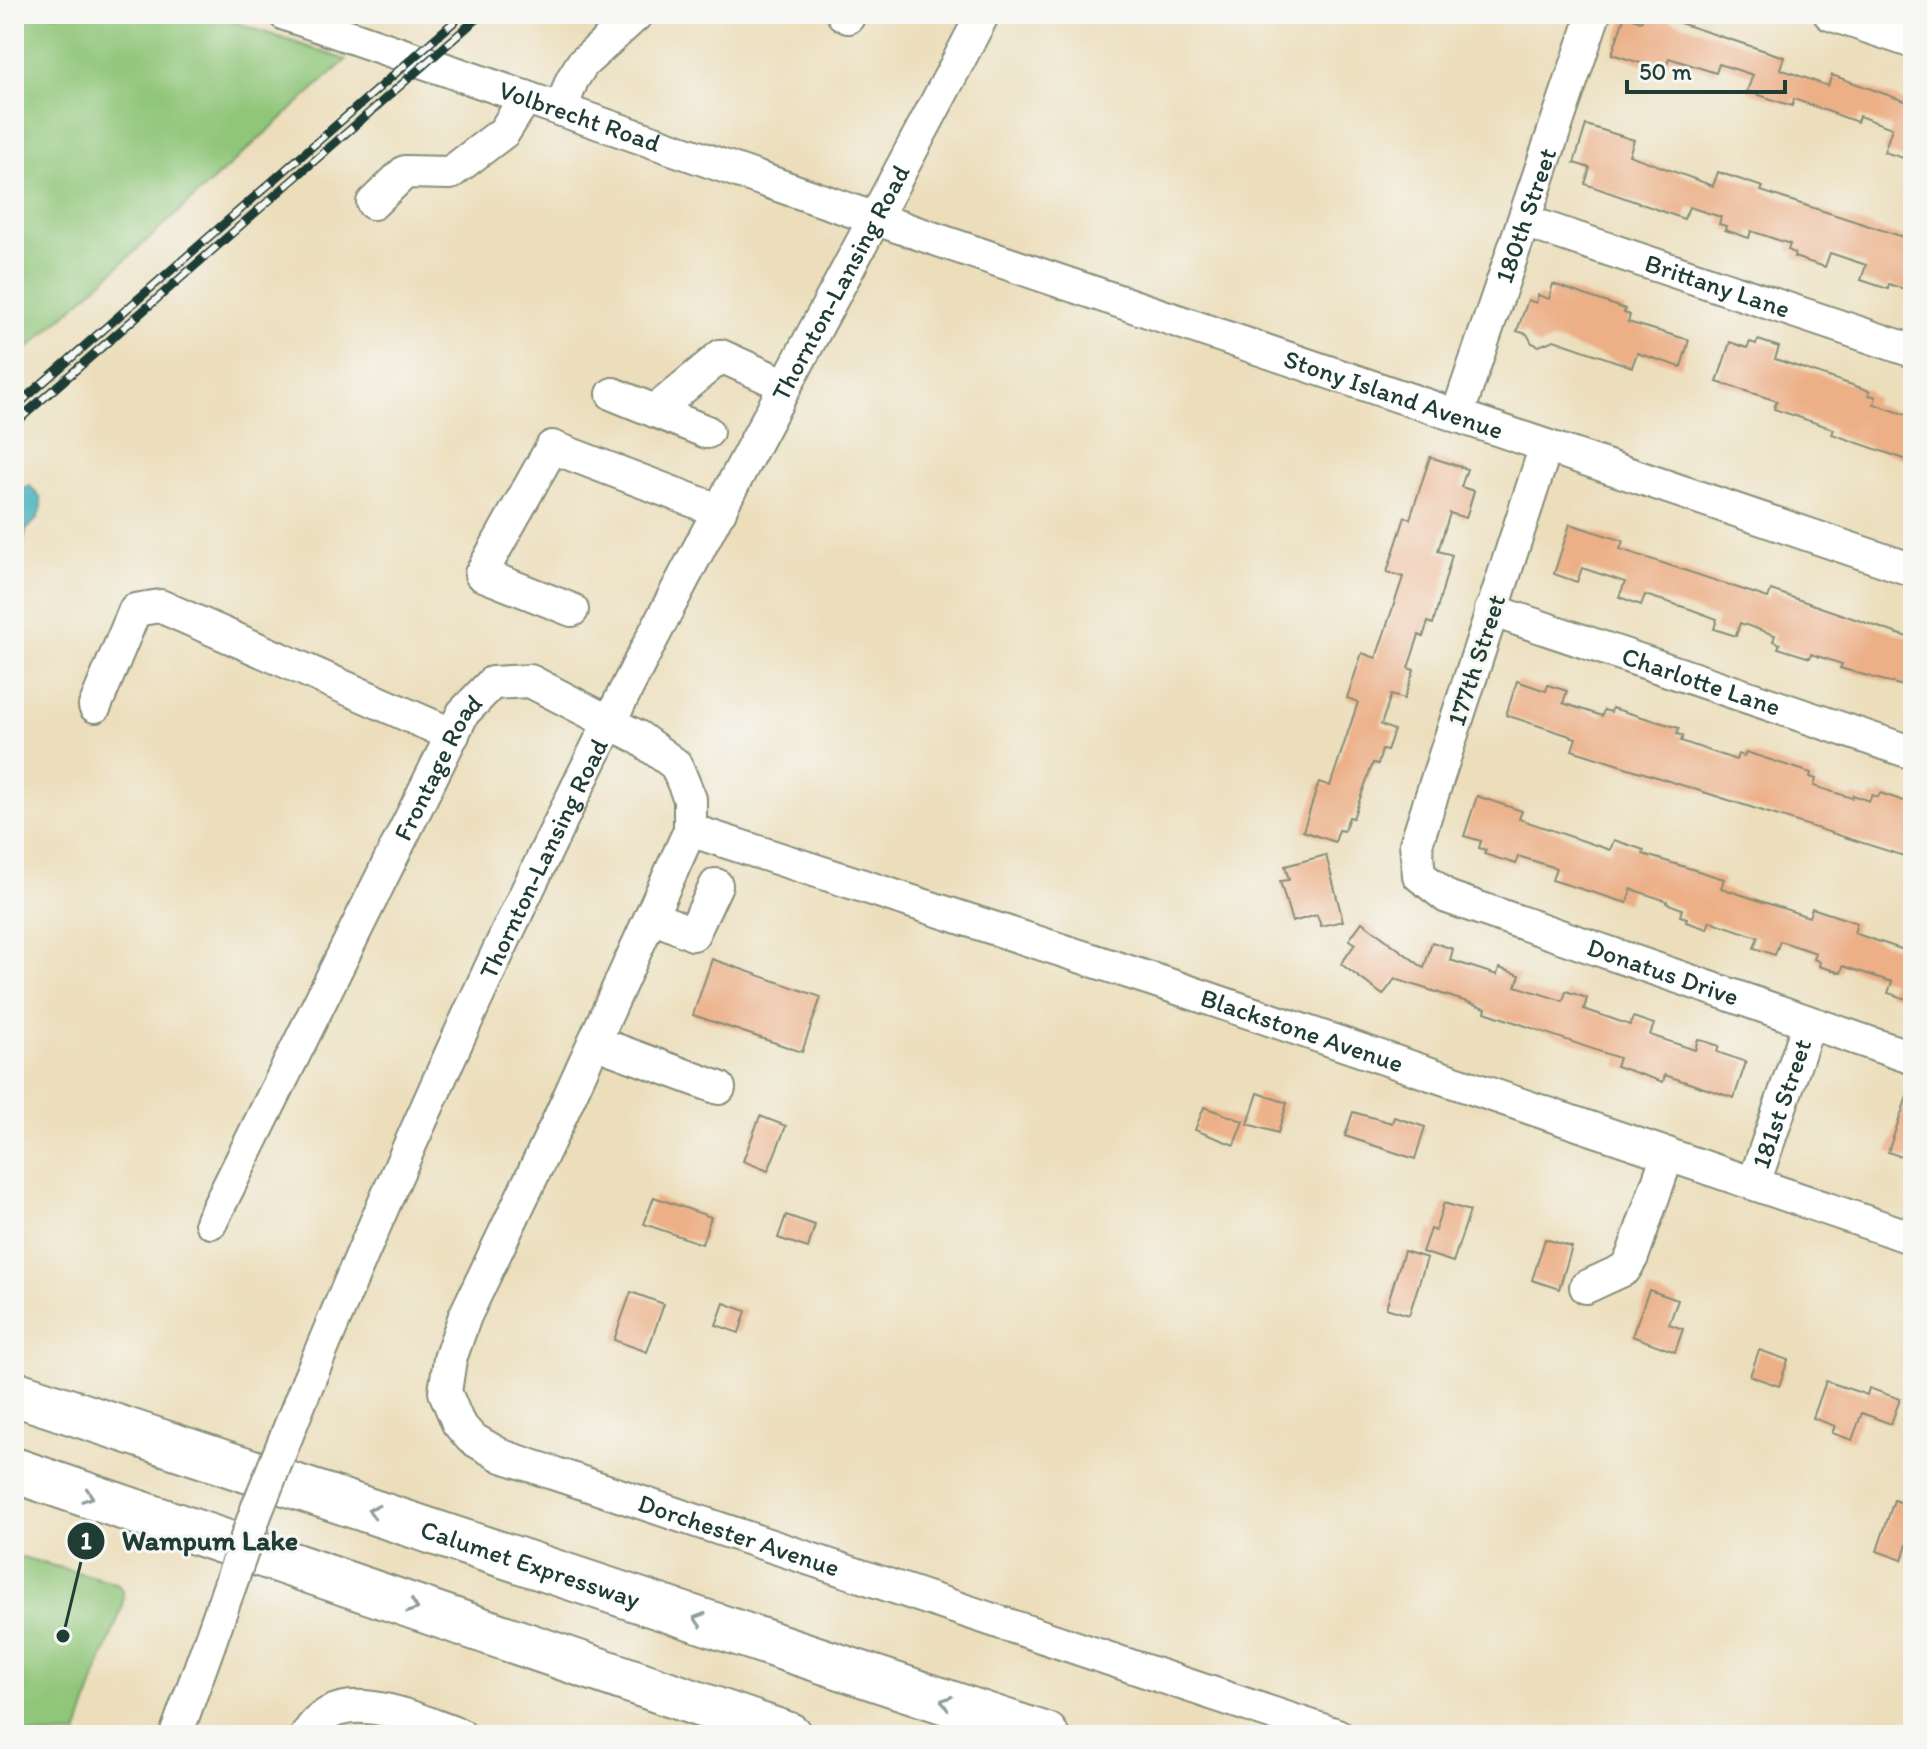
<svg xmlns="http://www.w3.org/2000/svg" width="1927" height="1749" font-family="Itim,sans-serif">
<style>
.green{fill:#90c679;stroke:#588256;stroke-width:2}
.water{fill:#41b1bb;stroke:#307778;stroke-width:2}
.building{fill:#ecaf86}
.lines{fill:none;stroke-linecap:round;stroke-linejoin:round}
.minor-casing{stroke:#868e78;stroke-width:36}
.highway-casing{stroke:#868e78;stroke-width:48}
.minor{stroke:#fff;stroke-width:32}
.highway{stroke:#fff;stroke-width:44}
.rail-casing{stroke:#1f3d34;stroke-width:9}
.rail{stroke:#f6f6f2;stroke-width:6;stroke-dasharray:18;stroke-linecap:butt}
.minor-bridge-casing{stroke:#868e78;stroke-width:36;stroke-linecap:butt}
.minor-bridge{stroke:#fff;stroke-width:32}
.oneway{stroke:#8f9e9a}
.labels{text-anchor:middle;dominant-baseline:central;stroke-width:6;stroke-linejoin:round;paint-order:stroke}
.street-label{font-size:26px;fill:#1f3d34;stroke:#f6f6f2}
.leader{fill:none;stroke:#1f3d34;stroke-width:3}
.callout-dot{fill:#1f3d34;stroke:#f6f6f2;stroke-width:3}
.mark-label{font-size:24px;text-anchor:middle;font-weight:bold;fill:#fff}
.callout-label{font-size:28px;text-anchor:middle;font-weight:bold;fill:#1f3d34;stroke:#f6f6f2;stroke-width:6;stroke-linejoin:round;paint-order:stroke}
</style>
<rect width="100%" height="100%" fill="#f6f6f2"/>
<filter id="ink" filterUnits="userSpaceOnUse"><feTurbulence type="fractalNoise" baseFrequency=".0125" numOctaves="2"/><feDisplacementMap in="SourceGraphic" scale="16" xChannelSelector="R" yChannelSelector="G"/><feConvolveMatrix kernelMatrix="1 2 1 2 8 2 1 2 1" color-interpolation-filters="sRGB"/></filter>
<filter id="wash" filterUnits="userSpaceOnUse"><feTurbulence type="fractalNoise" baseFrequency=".006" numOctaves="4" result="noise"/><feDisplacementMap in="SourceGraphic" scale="32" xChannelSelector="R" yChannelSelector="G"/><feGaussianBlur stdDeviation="1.8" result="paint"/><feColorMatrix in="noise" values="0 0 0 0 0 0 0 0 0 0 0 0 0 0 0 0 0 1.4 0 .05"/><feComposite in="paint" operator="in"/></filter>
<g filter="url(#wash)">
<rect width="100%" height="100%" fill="#ecdebb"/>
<g class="green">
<path d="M 14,14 L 218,14 L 217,16 L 346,60 L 14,361 Z"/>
<path d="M 14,1555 L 116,1583 L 123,1591 L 122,1608 L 100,1665 L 77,1735 L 14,1735 Z"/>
</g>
<path class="water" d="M 30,486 L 41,499 L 41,508 L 37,519 L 26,530 L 14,583 L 14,494 Z"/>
<g id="blocks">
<g class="building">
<path d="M 1644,14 L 1652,14 L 1784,57 L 1780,69 L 1828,86 L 1832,75 L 1913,104 L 1913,161 L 1884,152 L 1892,128 L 1859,116 L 1857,122 L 1794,99 L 1792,106 L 1747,91 L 1753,75 L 1719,64 L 1716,73 L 1669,58 L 1665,71 L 1612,54 L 1625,15 L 1641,21 Z"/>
<path d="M 1586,125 L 1634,140 L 1629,155 L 1713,186 L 1718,172 L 1763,187 L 1761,191 L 1913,240 L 1913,292 L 1889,284 L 1888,289 L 1861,280 L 1866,265 L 1830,253 L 1825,267 L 1794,257 L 1795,253 L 1788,250 L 1790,244 L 1751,231 L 1749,238 L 1725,230 L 1726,226 L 1719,224 L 1721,217 L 1689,207 L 1684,219 L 1585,184 L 1590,168 L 1574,163 Z"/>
<path d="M 1553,284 L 1625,309 L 1624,313 L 1630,315 L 1628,322 L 1689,340 L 1681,367 L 1637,353 L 1632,367 L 1554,340 L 1539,346 L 1532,343 L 1527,334 L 1517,331 L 1528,300 L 1536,303 L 1538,295 L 1549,299 Z"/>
<path d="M 1758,340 L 1779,347 L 1775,359 L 1870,391 L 1869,395 L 1876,397 L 1874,404 L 1913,417 L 1913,462 L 1832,434 L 1834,429 L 1774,409 L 1777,401 L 1717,382 L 1730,342 L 1747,348 L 1750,342 L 1756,344 Z"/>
<path d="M 1430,457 L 1467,469 L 1461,487 L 1474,491 L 1466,518 L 1450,513 L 1438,551 L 1452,555 L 1433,624 L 1428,622 L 1423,637 L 1419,635 L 1408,668 L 1414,670 L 1404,699 L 1391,695 L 1381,725 L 1394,730 L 1387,751 L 1382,750 L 1378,764 L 1373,763 L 1353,818 L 1349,817 L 1344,831 L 1339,830 L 1335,842 L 1303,831 L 1319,782 L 1330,786 L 1358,702 L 1347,698 L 1362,653 L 1376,658 L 1403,577 L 1387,572 L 1405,517 L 1410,519 Z"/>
<path d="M 1570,524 L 1623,541 L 1620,549 L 1768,598 L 1771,590 L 1913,639 L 1913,689 L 1840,668 L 1842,664 L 1811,654 L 1810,658 L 1778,648 L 1780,644 L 1773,641 L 1775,635 L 1740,623 L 1736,636 L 1714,629 L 1717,619 L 1690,609 L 1645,595 L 1641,605 L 1619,597 L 1625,582 L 1582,568 L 1577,582 L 1554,574 Z"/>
<path d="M 1517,681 L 1546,691 L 1548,685 L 1567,691 L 1563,703 L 1602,716 L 1604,710 L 1611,712 L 1612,708 L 1679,728 L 1677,734 L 1683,736 L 1681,741 L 1736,760 L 1738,754 L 1744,756 L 1746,752 L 1811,773 L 1810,777 L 1816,779 L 1814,786 L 1852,798 L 1853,795 L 1869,801 L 1872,795 L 1878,797 L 1880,793 L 1913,804 L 1913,859 L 1572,750 L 1576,738 L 1506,715 Z"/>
<path d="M 1477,796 L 1522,811 L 1519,819 L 1610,850 L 1614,840 L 1644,850 L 1643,854 L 1724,879 L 1721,888 L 1809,917 L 1812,908 L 1857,923 L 1854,933 L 1913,953 L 1913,988 L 1909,1000 L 1888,993 L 1892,982 L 1843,966 L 1841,973 L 1819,966 L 1820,962 L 1814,959 L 1816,953 L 1780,941 L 1775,955 L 1754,948 L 1758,937 L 1710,921 L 1707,929 L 1686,922 L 1687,918 L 1680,916 L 1682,909 L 1666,903 L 1667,901 L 1631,889 L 1627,903 L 1552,880 L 1556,868 L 1518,856 L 1516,864 L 1484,854 L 1486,850 L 1479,848 L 1481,841 L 1464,836 Z"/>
<path d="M 1326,855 L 1343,921 L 1321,926 L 1317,915 L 1292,922 L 1280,881 L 1289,880 L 1285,866 Z"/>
<path d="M 1362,922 L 1424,968 L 1432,942 L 1453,949 L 1450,960 L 1497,975 L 1499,968 L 1520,975 L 1516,986 L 1563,1001 L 1566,991 L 1587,998 L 1584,1009 L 1630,1025 L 1633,1017 L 1654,1024 L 1650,1035 L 1695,1050 L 1698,1039 L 1719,1046 L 1717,1052 L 1746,1062 L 1734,1098 L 1665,1075 L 1663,1082 L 1616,1066 L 1619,1058 L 1485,1012 L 1486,1008 L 1395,979 L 1383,995 L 1341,964 L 1355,944 L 1349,940 Z"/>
<path d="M 712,959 L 821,997 L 802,1052 L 693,1015 Z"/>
<path d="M 1910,1088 L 1913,1089 L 1913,1161 L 1888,1152 Z"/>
<path d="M 1258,1093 L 1287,1103 L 1278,1133 L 1248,1124 Z"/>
<path d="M 1204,1107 L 1243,1121 L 1234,1145 L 1195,1130 Z"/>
<path d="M 1353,1112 L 1392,1123 L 1394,1117 L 1425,1127 L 1415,1159 L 1345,1136 Z"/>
<path d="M 760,1116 L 786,1126 L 768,1171 L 743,1161 Z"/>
<path d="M 654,1197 L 711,1217 L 702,1244 L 644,1224 Z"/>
<path d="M 1444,1203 L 1470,1211 L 1453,1262 L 1422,1252 L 1430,1229 L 1435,1231 Z"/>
<path d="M 786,1215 L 815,1225 L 808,1248 L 778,1238 Z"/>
<path d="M 1545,1239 L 1572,1247 L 1559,1289 L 1532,1280 Z"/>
<path d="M 1404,1251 L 1427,1258 L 1409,1315 L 1386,1308 Z"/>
<path d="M 1649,1290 L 1678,1300 L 1669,1324 L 1683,1329 L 1675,1352 L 1632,1336 Z"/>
<path d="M 631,1292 L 664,1304 L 647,1352 L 614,1340 Z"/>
<path d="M 724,1303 L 746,1311 L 739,1333 L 716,1325 Z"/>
<path d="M 1759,1350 L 1788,1360 L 1779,1386 L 1750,1376 Z"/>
<path d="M 1826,1381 L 1867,1395 L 1869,1388 L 1900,1399 L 1891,1424 L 1862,1413 L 1852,1440 L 1832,1433 L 1835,1426 L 1813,1418 Z"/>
<path d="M 1894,1500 L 1913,1507 L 1913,1526 L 1902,1560 L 1877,1551 Z"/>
</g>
</g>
</g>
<g filter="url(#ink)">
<use href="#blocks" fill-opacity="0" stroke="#868e78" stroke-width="2"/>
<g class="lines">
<g class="minor-casing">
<g id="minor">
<path id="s1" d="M 285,14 L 876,219 L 1913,570"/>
<path d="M 843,14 L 848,17"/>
<path d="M 1830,14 L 1913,42"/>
<path d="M 561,110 L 572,80 L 582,64 L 637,14"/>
<path d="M 373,203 L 405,172 L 450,173 L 504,132 L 526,97"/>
<path id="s2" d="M 1524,221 L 1913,351"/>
<path d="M 613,394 L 655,411 L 721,356 L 785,385"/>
<path d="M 655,411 L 707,432"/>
<path id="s3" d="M 1457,416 L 1594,14"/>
<path id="s4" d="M 1546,446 L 1416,844 L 1419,875 L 1447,897 L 1913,1058"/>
<path d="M 572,610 L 481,574 L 552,447 L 720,511"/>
<path id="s5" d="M 1491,610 L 1913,753"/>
<path d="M 95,706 L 135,610 L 160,606 L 453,735"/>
<path id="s6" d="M 690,830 L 1166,984 L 1913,1238"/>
<path d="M 651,916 L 693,934 L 716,885"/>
<path d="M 594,1042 L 719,1088"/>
<path id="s7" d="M 1754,1183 L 1809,1023"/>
<path id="s8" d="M 211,1222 L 463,713 L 492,683 L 530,681 L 638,737 L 676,765 L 690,799 L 690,830 L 556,1126 L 465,1316 L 450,1359 L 445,1392 L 458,1423 L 471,1438 L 502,1456 L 1337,1735"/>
<path d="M 1586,1287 L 1625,1269 L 1632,1257 L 1668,1154"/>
<path id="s9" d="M 308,1382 C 410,1137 521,895 642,658 C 753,442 871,229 983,14"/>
<path d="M 176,1735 L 209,1644"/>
<path d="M 307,1735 C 340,1680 415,1720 460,1735"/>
</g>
</g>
<g class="highway-casing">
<g id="highway">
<path id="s10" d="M 14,1393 L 1046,1735"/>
<path d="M 14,1470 L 789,1735"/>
</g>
</g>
<use href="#minor" class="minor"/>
<use href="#highway" class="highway"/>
<g class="rail-casing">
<g id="rail">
<path d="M 14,408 L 463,14"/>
<path d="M 14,424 L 482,14"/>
</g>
</g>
<use href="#rail" class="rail"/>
<g class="minor-bridge-casing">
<path id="minor-bridge" d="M 209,1644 L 256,1512 L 308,1382"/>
</g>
<use href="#minor-bridge" class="minor-bridge"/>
</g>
<defs><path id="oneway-chevron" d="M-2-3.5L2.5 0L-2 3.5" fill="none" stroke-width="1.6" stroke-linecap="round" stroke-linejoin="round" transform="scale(2)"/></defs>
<g class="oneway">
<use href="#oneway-chevron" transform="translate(88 1496) rotate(19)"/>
<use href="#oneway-chevron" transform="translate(373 1511) rotate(-162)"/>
<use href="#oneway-chevron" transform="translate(413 1607) rotate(19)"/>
<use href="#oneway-chevron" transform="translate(699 1619) rotate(-162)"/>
<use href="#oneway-chevron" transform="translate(946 1702) rotate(-162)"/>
</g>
</g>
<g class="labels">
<g class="street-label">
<text stroke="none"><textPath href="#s1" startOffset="312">Volbrecht Road</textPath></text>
<text stroke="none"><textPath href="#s3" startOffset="212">180th Street</textPath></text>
<text stroke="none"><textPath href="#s9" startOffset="1222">Thornton-Lansing Road</textPath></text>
<text stroke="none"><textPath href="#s2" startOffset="204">Brittany Lane</textPath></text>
<text stroke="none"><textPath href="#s1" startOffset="1172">Stony Island Avenue</textPath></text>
<text transform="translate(1476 660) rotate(-72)">177th Street</text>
<text stroke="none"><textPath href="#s5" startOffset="222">Charlotte Lane</textPath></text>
<text stroke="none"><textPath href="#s8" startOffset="508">Frontage Road</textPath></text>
<text stroke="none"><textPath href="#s9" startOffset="574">Thornton-Lansing Road</textPath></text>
<text stroke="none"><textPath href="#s4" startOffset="714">Donatus Drive</textPath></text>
<text stroke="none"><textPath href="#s6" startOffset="644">Blackstone Avenue</textPath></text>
<text stroke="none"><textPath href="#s7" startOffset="84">181st Street</textPath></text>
<text stroke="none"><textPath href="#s8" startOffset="1838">Dorchester Avenue</textPath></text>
<text stroke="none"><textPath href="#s10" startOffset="544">Calumet Expressway</textPath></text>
</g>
</g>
<path class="leader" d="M63 1636L86 1541"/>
<g class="callout-dot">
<circle cx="63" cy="1636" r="8"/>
<circle cx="86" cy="1541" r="20"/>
</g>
<g class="mark-label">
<text x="86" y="1549">1</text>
</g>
<g class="callout-label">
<text x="210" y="1550">Wampum Lake</text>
</g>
<rect width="1927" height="1749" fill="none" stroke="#f6f6f2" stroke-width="48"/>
<path d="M1627 80v12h158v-12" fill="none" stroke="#1f3d34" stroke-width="4"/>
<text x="1639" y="80" font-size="24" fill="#1f3d34" stroke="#f6f6f2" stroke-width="6" paint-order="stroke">50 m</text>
</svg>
